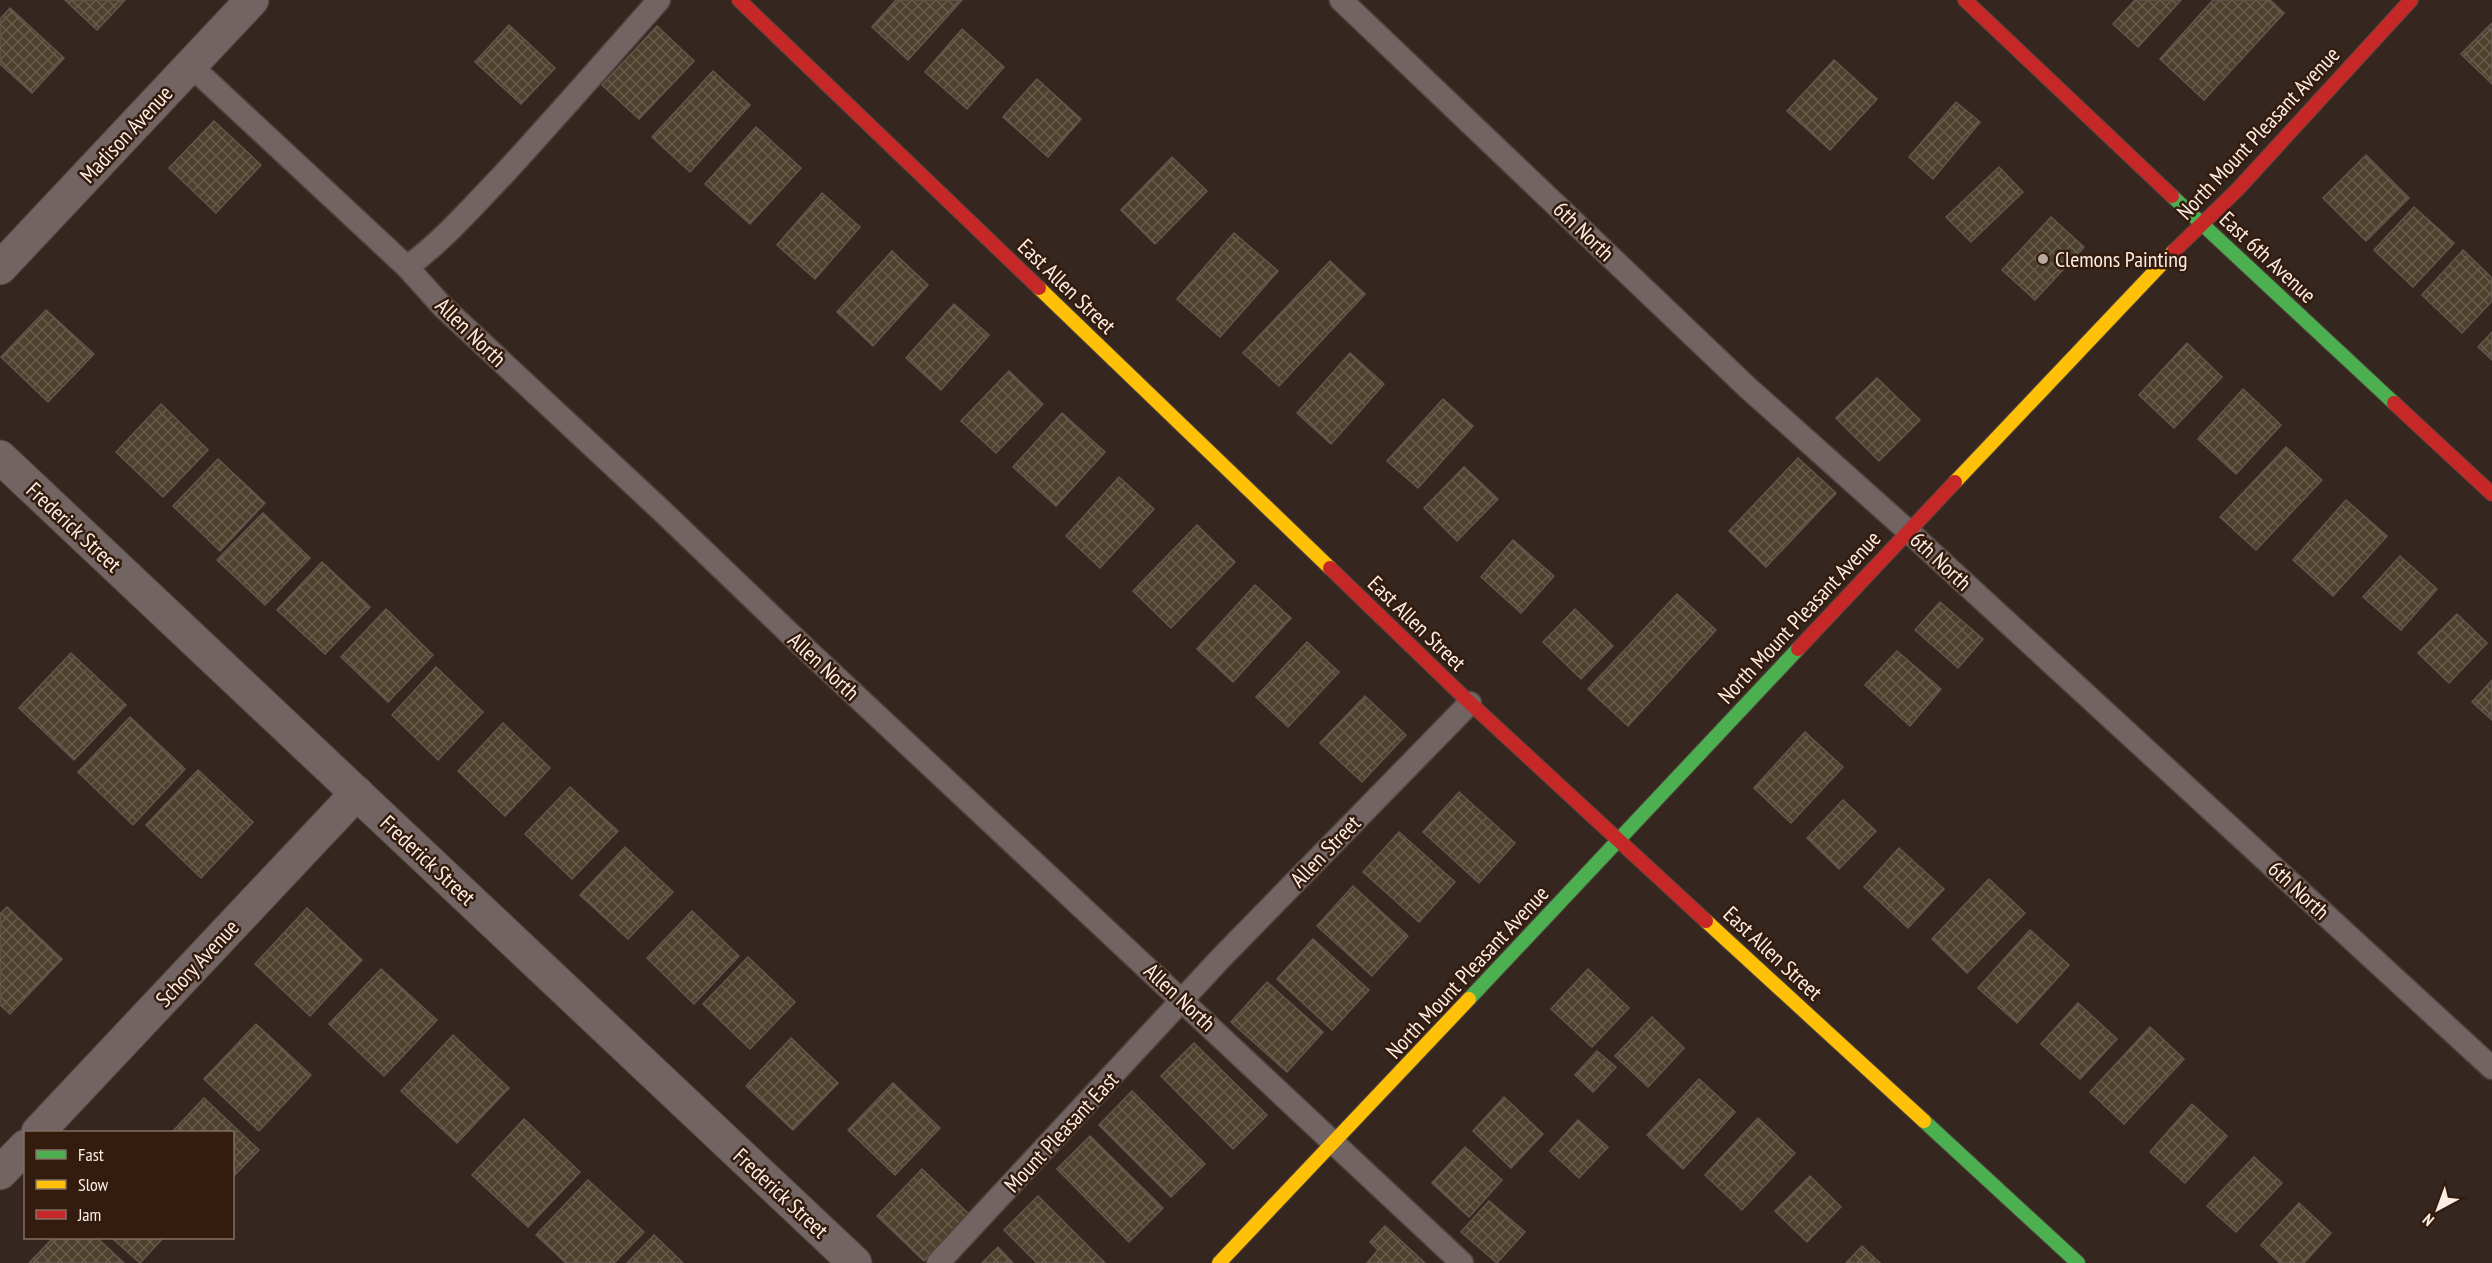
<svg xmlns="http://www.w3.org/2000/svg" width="2492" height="1263" font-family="'PT Sans Narrow',sans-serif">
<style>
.building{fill:url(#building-cross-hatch);stroke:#60574e;stroke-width:1.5}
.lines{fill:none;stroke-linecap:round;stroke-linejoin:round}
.lane-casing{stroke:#4f443c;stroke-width:25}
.street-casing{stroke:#4f443c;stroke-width:35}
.fast-casing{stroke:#4f443c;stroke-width:16}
.slow-casing{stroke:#4f443c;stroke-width:16}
.jam-casing{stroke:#4f443c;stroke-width:16}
.lane{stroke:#726463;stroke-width:22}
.street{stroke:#726463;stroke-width:33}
.fast{stroke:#4caf50;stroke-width:14}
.slow{stroke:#ffc107;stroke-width:14}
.jam{stroke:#c62828;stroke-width:14}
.poi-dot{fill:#b8a89e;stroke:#331b0d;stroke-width:2}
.labels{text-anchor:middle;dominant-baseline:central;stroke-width:5;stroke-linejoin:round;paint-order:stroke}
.street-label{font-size:22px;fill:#feede3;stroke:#331b0d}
.poi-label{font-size:22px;fill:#feede3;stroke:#331b0d;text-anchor:start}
</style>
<defs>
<pattern id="building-cross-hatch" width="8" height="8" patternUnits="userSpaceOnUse" patternTransform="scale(1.5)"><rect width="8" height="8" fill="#4d412e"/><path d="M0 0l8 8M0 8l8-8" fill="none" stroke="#685d4c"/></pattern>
</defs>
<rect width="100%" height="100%" fill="#35271f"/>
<g class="building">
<path d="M 65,0 L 125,0 L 97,30 Z"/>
<path d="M 896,0 L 962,0 L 908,60 L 872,27 Z"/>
<path d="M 2135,0 L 2181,0 L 2138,47 L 2113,24 Z"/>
<path d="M 2213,0 L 2270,0 L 2284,13 L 2204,100 L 2160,59 Z"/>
<path d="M 10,8 L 64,58 L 32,93 L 0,64 L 0,19 Z"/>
<path d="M 2492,23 L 2492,84 L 2461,54 Z"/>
<path d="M 509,25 L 555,68 L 521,104 L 475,62 Z"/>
<path d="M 657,26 L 694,61 L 639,119 L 602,85 Z"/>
<path d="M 962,29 L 1004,67 L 967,109 L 925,72 Z"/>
<path d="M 1834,60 L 1877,99 L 1830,150 L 1787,111 Z"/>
<path d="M 713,71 L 750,105 L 690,172 L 652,137 Z"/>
<path d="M 1037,79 L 1081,119 L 1048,157 L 1003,117 Z"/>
<path d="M 1956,102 L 1980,122 L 1933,179 L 1909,157 Z"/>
<path d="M 214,121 L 261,165 L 216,213 L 169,168 Z"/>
<path d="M 756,127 L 801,168 L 750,224 L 705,184 Z"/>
<path d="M 2366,155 L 2409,198 L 2366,241 L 2323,198 Z"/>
<path d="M 1172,157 L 1207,191 L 1155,244 L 1121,210 Z"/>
<path d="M 1999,167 L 2023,192 L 1971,242 L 1946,217 Z"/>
<path d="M 822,193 L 860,227 L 815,279 L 777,245 Z"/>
<path d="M 2414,207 L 2454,243 L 2413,287 L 2374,250 Z"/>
<path d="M 2051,217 L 2084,247 L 2035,300 L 2002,270 Z"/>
<path d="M 1234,233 L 1278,271 L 1220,337 L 1177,299 Z"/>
<path d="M 2463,250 L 2492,278 L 2492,301 L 2462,333 L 2422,295 Z"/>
<path d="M 892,251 L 928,285 L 873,346 L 837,312 Z"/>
<path d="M 1330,261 L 1365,294 L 1279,386 L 1243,353 Z"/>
<path d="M 954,304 L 989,335 L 941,390 L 906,358 Z"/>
<path d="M 46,310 L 94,354 L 48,402 L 1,357 Z"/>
<path d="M 2492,332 L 2492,360 L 2478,347 Z"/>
<path d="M 2187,343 L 2222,377 L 2174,428 L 2139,395 Z"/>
<path d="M 1350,353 L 1384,384 L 1331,444 L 1297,413 Z"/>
<path d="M 1009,371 L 1043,404 L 996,453 L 961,421 Z"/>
<path d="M 1877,378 L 1920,420 L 1879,461 L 1836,418 Z"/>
<path d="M 2243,389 L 2281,425 L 2236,474 L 2198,439 Z"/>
<path d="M 1443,399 L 1473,426 L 1418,488 L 1387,461 Z"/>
<path d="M 161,404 L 208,450 L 163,497 L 116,452 Z"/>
<path d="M 1062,413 L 1105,452 L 1056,506 L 1013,467 Z"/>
<path d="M 2286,447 L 2322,480 L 2256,550 L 2220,517 Z"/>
<path d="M 1798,458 L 1836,493 L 1766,567 L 1729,531 Z"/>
<path d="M 218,459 L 265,503 L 220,551 L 173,506 Z"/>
<path d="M 1464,467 L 1498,499 L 1457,541 L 1424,508 Z"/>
<path d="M 1119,477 L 1154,509 L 1100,568 L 1066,536 Z"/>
<path d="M 2346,500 L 2387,536 L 2333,596 L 2293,560 Z"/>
<path d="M 263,513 L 310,558 L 265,605 L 217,560 Z"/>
<path d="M 1197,525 L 1235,562 L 1171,628 L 1133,591 Z"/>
<path d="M 1513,540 L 1554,576 L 1521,613 L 1481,577 Z"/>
<path d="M 2400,556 L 2437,589 L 2401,630 L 2363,597 Z"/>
<path d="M 322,562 L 370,607 L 325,654 L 277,610 Z"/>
<path d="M 1255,585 L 1291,618 L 1233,682 L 1197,649 Z"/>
<path d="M 1677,594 L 1716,630 L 1628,726 L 1588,689 Z"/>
<path d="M 1940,602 L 1983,639 L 1958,668 L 1915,630 Z"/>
<path d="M 386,609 L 433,655 L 388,702 L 341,657 Z"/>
<path d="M 1575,609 L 1613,646 L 1581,679 L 1543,642 Z"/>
<path d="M 2457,614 L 2487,643 L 2449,683 L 2418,653 Z"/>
<path d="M 1307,642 L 1339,672 L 1288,727 L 1256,697 Z"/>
<path d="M 1897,651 L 1941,689 L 1910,726 L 1865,685 Z"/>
<path d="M 71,653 L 126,705 L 74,760 L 19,708 Z"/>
<path d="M 436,667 L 483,712 L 438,760 L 392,715 Z"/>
<path d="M 2492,680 L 2492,720 L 2472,702 Z"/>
<path d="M 1365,696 L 1406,735 L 1362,782 L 1320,743 Z"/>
<path d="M 130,717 L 185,769 L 133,825 L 78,772 Z"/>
<path d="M 503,723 L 550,768 L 505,816 L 458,771 Z"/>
<path d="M 1805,732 L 1843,767 L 1791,823 L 1754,788 Z"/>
<path d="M 198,770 L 253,822 L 201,878 L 146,825 Z"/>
<path d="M 570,787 L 618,831 L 572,879 L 525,834 Z"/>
<path d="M 1459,792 L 1515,843 L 1479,883 L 1423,832 Z"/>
<path d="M 1843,800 L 1876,831 L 1839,869 L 1807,838 Z"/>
<path d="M 1399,832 L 1455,882 L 1419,922 L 1363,872 Z"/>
<path d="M 625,847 L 673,892 L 628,939 L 580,895 Z"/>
<path d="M 1899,848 L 1944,889 L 1908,928 L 1864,887 Z"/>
<path d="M 1989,879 L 2025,913 L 1967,973 L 1932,939 Z"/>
<path d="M 1353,886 L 1408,936 L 1372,976 L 1317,926 Z"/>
<path d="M 7,907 L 62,959 L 10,1014 L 0,1005 L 0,914 Z"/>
<path d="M 307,908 L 362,960 L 310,1016 L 255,964 Z"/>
<path d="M 692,911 L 739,956 L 694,1004 L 647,958 Z"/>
<path d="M 2030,930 L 2069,965 L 2017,1023 L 1978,988 Z"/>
<path d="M 1313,939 L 1369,990 L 1332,1030 L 1277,979 Z"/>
<path d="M 748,957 L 795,1002 L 750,1049 L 703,1004 Z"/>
<path d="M 381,969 L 437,1020 L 384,1076 L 329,1024 Z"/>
<path d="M 1588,969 L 1629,1008 L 1592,1047 L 1551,1009 Z"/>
<path d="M 1267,982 L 1323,1032 L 1287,1072 L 1231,1022 Z"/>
<path d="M 2078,1003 L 2117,1039 L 2080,1079 L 2041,1044 Z"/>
<path d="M 1652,1017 L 1684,1048 L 1648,1087 L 1615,1056 Z"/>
<path d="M 256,1024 L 311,1075 L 259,1131 L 204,1079 Z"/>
<path d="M 2150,1027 L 2184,1059 L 2124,1124 L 2090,1092 Z"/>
<path d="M 453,1035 L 509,1088 L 457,1143 L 401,1091 Z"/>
<path d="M 791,1038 L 838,1083 L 793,1130 L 746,1086 Z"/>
<path d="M 1194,1043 L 1267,1115 L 1233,1149 L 1161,1076 Z"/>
<path d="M 1597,1051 L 1616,1067 L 1593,1092 L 1575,1075 Z"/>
<path d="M 1699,1079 L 1735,1112 L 1683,1169 L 1647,1135 Z"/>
<path d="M 893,1083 L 940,1128 L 895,1175 L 848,1130 Z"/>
<path d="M 1132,1091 L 1205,1164 L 1171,1197 L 1099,1125 Z"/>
<path d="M 1504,1097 L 1543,1134 L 1511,1168 L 1473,1131 Z"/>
<path d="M 204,1098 L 259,1150 L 232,1178 L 232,1132 L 172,1132 Z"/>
<path d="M 2192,1104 L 2227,1136 L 2185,1183 L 2150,1152 Z"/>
<path d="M 1758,1118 L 1795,1153 L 1742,1210 L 1705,1175 Z"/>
<path d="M 524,1119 L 580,1172 L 528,1227 L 472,1175 Z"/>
<path d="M 1578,1120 L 1608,1147 L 1579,1178 L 1550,1151 Z"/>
<path d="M 1090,1136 L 1163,1208 L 1129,1242 L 1057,1169 Z"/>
<path d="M 1465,1147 L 1502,1180 L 1469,1217 L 1432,1183 Z"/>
<path d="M 2254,1157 L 2282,1183 L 2236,1232 L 2207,1206 Z"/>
<path d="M 922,1169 L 969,1214 L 924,1261 L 877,1216 Z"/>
<path d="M 1810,1176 L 1841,1207 L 1807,1242 L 1775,1211 Z"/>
<path d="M 588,1180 L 644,1232 L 614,1263 L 566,1263 L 536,1235 Z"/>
<path d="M 1038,1196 L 1105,1263 L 1037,1263 L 1004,1230 Z"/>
<path d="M 1489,1201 L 1525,1232 L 1497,1263 L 1461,1232 Z"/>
<path d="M 2299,1203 L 2331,1233 L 2304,1263 L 2280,1263 L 2261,1245 Z"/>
<path d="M 1385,1226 L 1425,1263 L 1367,1263 L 1378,1250 L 1370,1242 Z"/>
<path d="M 654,1235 L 683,1263 L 627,1263 Z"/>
<path d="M 53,1238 L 97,1238 L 124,1263 L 29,1263 Z"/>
<path d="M 112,1238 L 163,1238 L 140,1263 Z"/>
<path d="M 1862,1246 L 1880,1263 L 1846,1263 Z"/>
<path d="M 998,1247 L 1013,1263 L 982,1263 Z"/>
</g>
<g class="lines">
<g class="lane-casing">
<g id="lane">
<path d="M 1341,0 L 1748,388 L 1908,531 L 2492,1068"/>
<path d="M 190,65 L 407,267 L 442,306 L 662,511 L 808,651 L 1462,1263"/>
<path d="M 407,267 C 443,241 472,207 503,175 C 556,117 607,59 659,0"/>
<path d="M 938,1263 L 1221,958 L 1470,703"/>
</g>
</g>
<g class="street-casing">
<g id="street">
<path d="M 0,268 L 252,0"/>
<path d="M 0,457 L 855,1263"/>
<path d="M 38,1132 L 357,793"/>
<path d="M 0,1173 L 26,1146"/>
</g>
</g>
<g class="fast-casing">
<g id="fast">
<path d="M 2172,196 L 2394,403"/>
<path d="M 1469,999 L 1798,649"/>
<path d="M 1924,1121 L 2078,1263"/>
</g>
</g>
<g class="slow-casing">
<g id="slow">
<path d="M 1039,288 L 1330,568"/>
<path d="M 1955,482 L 2174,251"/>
<path d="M 1706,921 L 1924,1121"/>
<path d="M 1219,1263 L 1469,999"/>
</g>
</g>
<g class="jam-casing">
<g id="jam">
<path d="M 739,0 L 1039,288"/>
<path d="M 1965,0 L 2172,196"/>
<path d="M 2174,251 L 2237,190 L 2411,0"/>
<path d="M 2394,403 L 2492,494"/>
<path d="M 1330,568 L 1470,703 L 1706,921"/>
<path d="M 1798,649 L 1955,482"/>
</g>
</g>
<use href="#lane" class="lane"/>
<use href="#street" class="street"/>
<use href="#fast" class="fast"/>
<use href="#slow" class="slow"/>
<use href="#jam" class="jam"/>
</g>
<circle class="poi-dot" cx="2043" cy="259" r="6"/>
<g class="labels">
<g class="street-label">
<text transform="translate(2258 133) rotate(-47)">North Mount Pleasant Avenue</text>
<text transform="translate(126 134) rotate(-47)">Madison Avenue</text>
<text transform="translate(1584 231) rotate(44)">6th North</text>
<text transform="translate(2268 257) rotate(43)">East 6th Avenue</text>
<text transform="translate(1067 286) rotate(44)">East Allen Street</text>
<text transform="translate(471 332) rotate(44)">Allen North</text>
<text transform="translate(74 527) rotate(43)">Frederick Street</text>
<text transform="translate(1941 561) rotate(43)">6th North</text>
<text transform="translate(1799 617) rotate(-47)">North Mount Pleasant Avenue</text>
<text transform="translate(1417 623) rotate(44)">East Allen Street</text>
<text transform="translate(824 666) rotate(43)">Allen North</text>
<text transform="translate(1325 851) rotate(-46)">Allen Street</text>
<text transform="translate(428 860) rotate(43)">Frederick Street</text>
<text transform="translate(2299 890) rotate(43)">6th North</text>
<text transform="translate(1773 953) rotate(43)">East Allen Street</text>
<text transform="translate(197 963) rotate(-47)">Schory Avenue</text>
<text transform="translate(1467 972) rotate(-47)">North Mount Pleasant Avenue</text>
<text transform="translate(1180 997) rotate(43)">Allen North</text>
<text transform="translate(1061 1132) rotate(-47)">Mount Pleasant East</text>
<text transform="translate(781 1193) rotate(43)">Frederick Street</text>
</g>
<g class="poi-label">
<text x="2055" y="259">Clemons Painting</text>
</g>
</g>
<rect x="24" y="1131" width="210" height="108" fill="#331b0d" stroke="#846f63" stroke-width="1.5"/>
<rect x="36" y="1150" width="30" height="9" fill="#4caf50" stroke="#846f63" stroke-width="1.5"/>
<text x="78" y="1161" font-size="18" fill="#feede3">Fast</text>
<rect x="36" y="1180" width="30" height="9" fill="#ffc107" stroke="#846f63" stroke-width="1.5"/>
<text x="78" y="1191" font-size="18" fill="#feede3">Slow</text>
<rect x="36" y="1210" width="30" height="9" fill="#c62828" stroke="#846f63" stroke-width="1.5"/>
<text x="78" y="1221" font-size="18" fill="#feede3">Jam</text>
<g transform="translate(2438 1209) rotate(221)" stroke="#331b0d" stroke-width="4.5" paint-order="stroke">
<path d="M0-4.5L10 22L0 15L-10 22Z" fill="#feede3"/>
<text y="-9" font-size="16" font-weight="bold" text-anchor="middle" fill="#feede3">N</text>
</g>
</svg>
